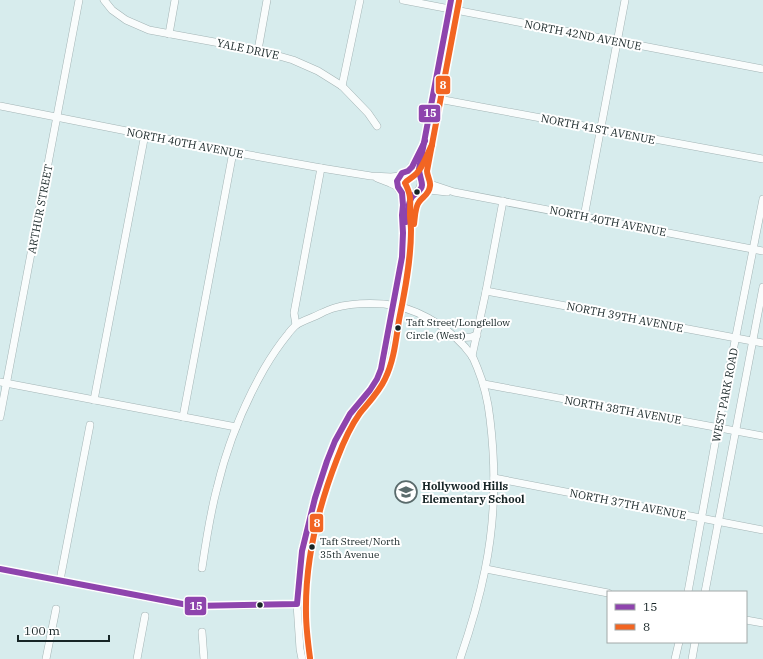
<svg xmlns="http://www.w3.org/2000/svg" width="763" height="659" font-family="'IBM Plex Serif',serif">
<style>
.lines{fill:none;stroke-linecap:round;stroke-linejoin:round}
.minor-casing{stroke:#a3b4b5;stroke-width:8}
.minor{stroke:#f9fcfc;stroke-width:7}
.bus-1-casing{stroke:#fff;stroke-width:9}
.bus-2-casing{stroke:#fff;stroke-width:9}
.bus-1{stroke:#8e44ad;stroke-width:6}
.bus-2{stroke:#f26522;stroke-width:6}
.bus-dot{fill:#172526;stroke:#fff;stroke-width:1.5}
.labels{text-anchor:middle;dominant-baseline:central;stroke-width:4;stroke-linejoin:round;paint-order:stroke}
.bus-label{font-size:10px;fill:#172526;stroke:#fff;text-anchor:start}
.street-label{font-size:11px;fill:#172526;stroke:#fff}
.poi-label{font-size:11px;font-weight:bold;fill:#172526;stroke:#fff;text-anchor:start}
.line-badge{stroke:#fff;stroke-width:1.5}
.badge-label{font-size:11px;text-anchor:middle;font-weight:bold;fill:#fff}
</style>
<rect width="100%" height="100%" fill="#d7eced"/>
<g class="lines">
<g class="minor-casing">
<g id="minor">
<path d="M 104,0 L 112,10 L 126,20 L 149,30 L 258,50 L 293,60 L 318,71 L 342,86 L 368,113 L 377,126"/>
<path d="M 403,0 L 763,69"/>
<path d="M 169,34 L 175,0"/>
<path d="M 258,50 L 267,0"/>
<path d="M 342,86 L 360,0"/>
<path d="M 433,98 L 763,159"/>
<path d="M 0,106 L 233,152 L 321,168 L 371,176 L 391,177 L 400,176"/>
<circle cx="409" cy="183" r="12"/>
<path d="M 408,171 L 415,162 L 422,147"/>
<path d="M 419,175 L 419,170 L 422,158 L 451,0"/>
<path d="M 377,178 L 390,183 L 398,187"/>
<path d="M 421,180 L 427,183 L 454,192 L 763,251"/>
<path d="M 419,191 L 429,190 L 447,192"/>
<path d="M 584,217 L 625,0"/>
<path d="M 405,225 L 409,206 L 414,195"/>
<path d="M 486,291 L 763,343"/>
<path d="M 296,325 L 294,313 L 321,168"/>
<path d="M 457,338 L 471,337 L 477,335"/>
<path d="M 472,356 L 486,291 L 503,201"/>
<path d="M 0,382 L 236,427"/>
<path d="M 484,384 L 763,436"/>
<path d="M 94,400 L 145,134"/>
<path d="M 0,417 L 79,0"/>
<path d="M 183,417 L 233,152"/>
<path d="M 494,478 L 763,530"/>
<path d="M 202,568 C 206,541 210,514 217,488 C 227,446 243,406 264,369 C 271,357 279,345 288,334 C 290,331 293,328 296,325 C 300,322 308,319 313,317 C 320,314 327,310 334,308 C 351,303 367,303 384,304 C 415,307 444,324 465,347 C 467,350 470,353 472,356 C 474,359 475,363 477,367 C 484,384 488,400 490,419 C 496,468 495,521 485,570 C 479,600 470,630 460,659"/>
<path d="M 0,569 L 155,599 L 193,606 L 225,606 L 297,604"/>
<path d="M 486,569 L 608,593"/>
<path d="M 60,580 L 90,425"/>
<path d="M 688,592 L 718,427 L 763,199"/>
<path d="M 705,592 L 763,287"/>
<path d="M 746,620 L 763,623"/>
<path d="M 202,632 L 204,659"/>
<path d="M 46,659 L 56,609"/>
<path d="M 137,659 L 145,616"/>
<path d="M 302,659 L 300,649 L 297,604 L 302,551 L 305,537 L 315,498 L 335,441 L 350,414 L 370,390 L 377,379 L 381,369 L 385,350 L 402,257 L 403,233 L 402,215 L 403,205 L 402,193"/>
<path d="M 675,659 L 679,642"/>
<path d="M 692,659 L 695,642"/>
</g>
</g>
<use href="#minor" class="minor"/>
<g class="bus-1-casing">
<g id="bus-1">
<path d="M 406,222 C 408,214 407,204 412,197 C 415,193 422,191 422,185 C 422,180 419,175 419,169 L 451,0"/>
<path d="M 0,569 L 193,606 L 297,604 L 302,551 L 315,498 L 327,461 L 335,441 L 350,414 L 370,390 L 377,379 L 381,369 L 402,257 L 403,233 L 402,215 L 403,205 L 402,193 L 398,187 L 397,181 L 402,173 L 408,171 L 412,167 L 425,141"/>
</g>
</g>
<g class="bus-2-casing">
<g id="bus-2">
<path d="M 414,224 C 415,217 415,207 419,202 C 423,196 429,195 430,186 C 431,181 427,176 427,171 L 459,1"/>
<path d="M 310,658 C 308,643 306,628 306,613 C 305,560 318,508 337,459 C 343,443 350,427 360,413 C 369,402 379,392 385,379 C 394,361 396,339 399,320 C 405,291 411,260 411,230 C 411,225 410,220 410,215 C 410,200 412,197 405,183 C 408,179 414,177 417,173 C 424,165 427,154 432,145"/>
</g>
</g>
<use href="#bus-1" class="bus-1"/>
<use href="#bus-2" class="bus-2"/>
</g>
<defs>
<g id="school-ring" transform="scale(1.15)"><circle r="9.5" fill="#fff" stroke="#5a6b6c" stroke-width="1.5"/><path d="M0-5L7-2L0 1L-7-2ZM-4 1L0 2.5L4 1V4Q0 6-4 4Z" fill="#5a6b6c"/></g>
</defs>
<g fill-rule="evenodd">
<use href="#school-ring" x="406" y="492"/>
</g>
<g class="bus-dot">
<circle cx="417" cy="192" r="3.5"/>
<circle cx="398" cy="328" r="3.5"/>
<circle cx="312" cy="547" r="3.5"/>
<circle cx="260" cy="605" r="3.5"/>
</g>
<g class="labels">
<g class="bus-label">
<text x="406" y="322">Taft Street/Longfellow<tspan x="406" dy="13">Circle (West)</tspan></text>
<text x="320" y="541">Taft Street/North<tspan x="320" dy="13">35th Avenue</tspan></text>
</g>
<g class="street-label">
<text transform="translate(583 35) rotate(11)">NORTH 42ND AVENUE</text>
<text transform="translate(248 49) rotate(12)">YALE DRIVE</text>
<text transform="translate(598 129) rotate(11)">NORTH 41ST AVENUE</text>
<text transform="translate(185 143) rotate(11)">NORTH 40TH AVENUE</text>
<text transform="translate(40 209) rotate(-79)">ARTHUR STREET</text>
<text transform="translate(608 221) rotate(11)">NORTH 40TH AVENUE</text>
<text transform="translate(625 317) rotate(11)">NORTH 39TH AVENUE</text>
<text transform="translate(725 395) rotate(-79)">WEST PARK ROAD</text>
<text transform="translate(623 410) rotate(10)">NORTH 38TH AVENUE</text>
<text transform="translate(628 504) rotate(11)">NORTH 37TH AVENUE</text>
</g>
<g class="poi-label">
<text x="422" y="486">Hollywood Hills<tspan x="422" dy="13">Elementary School</tspan></text>
</g>
</g>
<g class="line-badge">
<rect x="435" y="75" width="16" height="20" rx="4" fill="#f26522"/>
<rect x="418" y="104" width="23" height="19" rx="4" fill="#8e44ad"/>
<rect x="309" y="513" width="15" height="20" rx="4" fill="#f26522"/>
<rect x="184" y="596" width="23" height="20" rx="4" fill="#8e44ad"/>
</g>
<g class="badge-label">
<text x="443" y="89">8</text>
<text x="430" y="117">15</text>
<text x="317" y="527">8</text>
<text x="196" y="610">15</text>
</g>
<rect x="607" y="591" width="140" height="52" fill="#ffffff" stroke="#a2a8a8"/>
<rect x="615" y="604" width="20" height="6" fill="#8e44ad" stroke="#a2a8a8"/>
<text x="643" y="611" font-size="12" fill="#172526">15</text>
<rect x="615" y="624" width="20" height="6" fill="#f26522" stroke="#a2a8a8"/>
<text x="643" y="631" font-size="12" fill="#172526">8</text>
<path d="M18 635v6h91v-6" fill="none" stroke="#172526" stroke-width="2"/>
<text x="24" y="635" font-size="12" fill="#172526" stroke="#ffffff" stroke-width="3" paint-order="stroke">100 m</text>
</svg>
